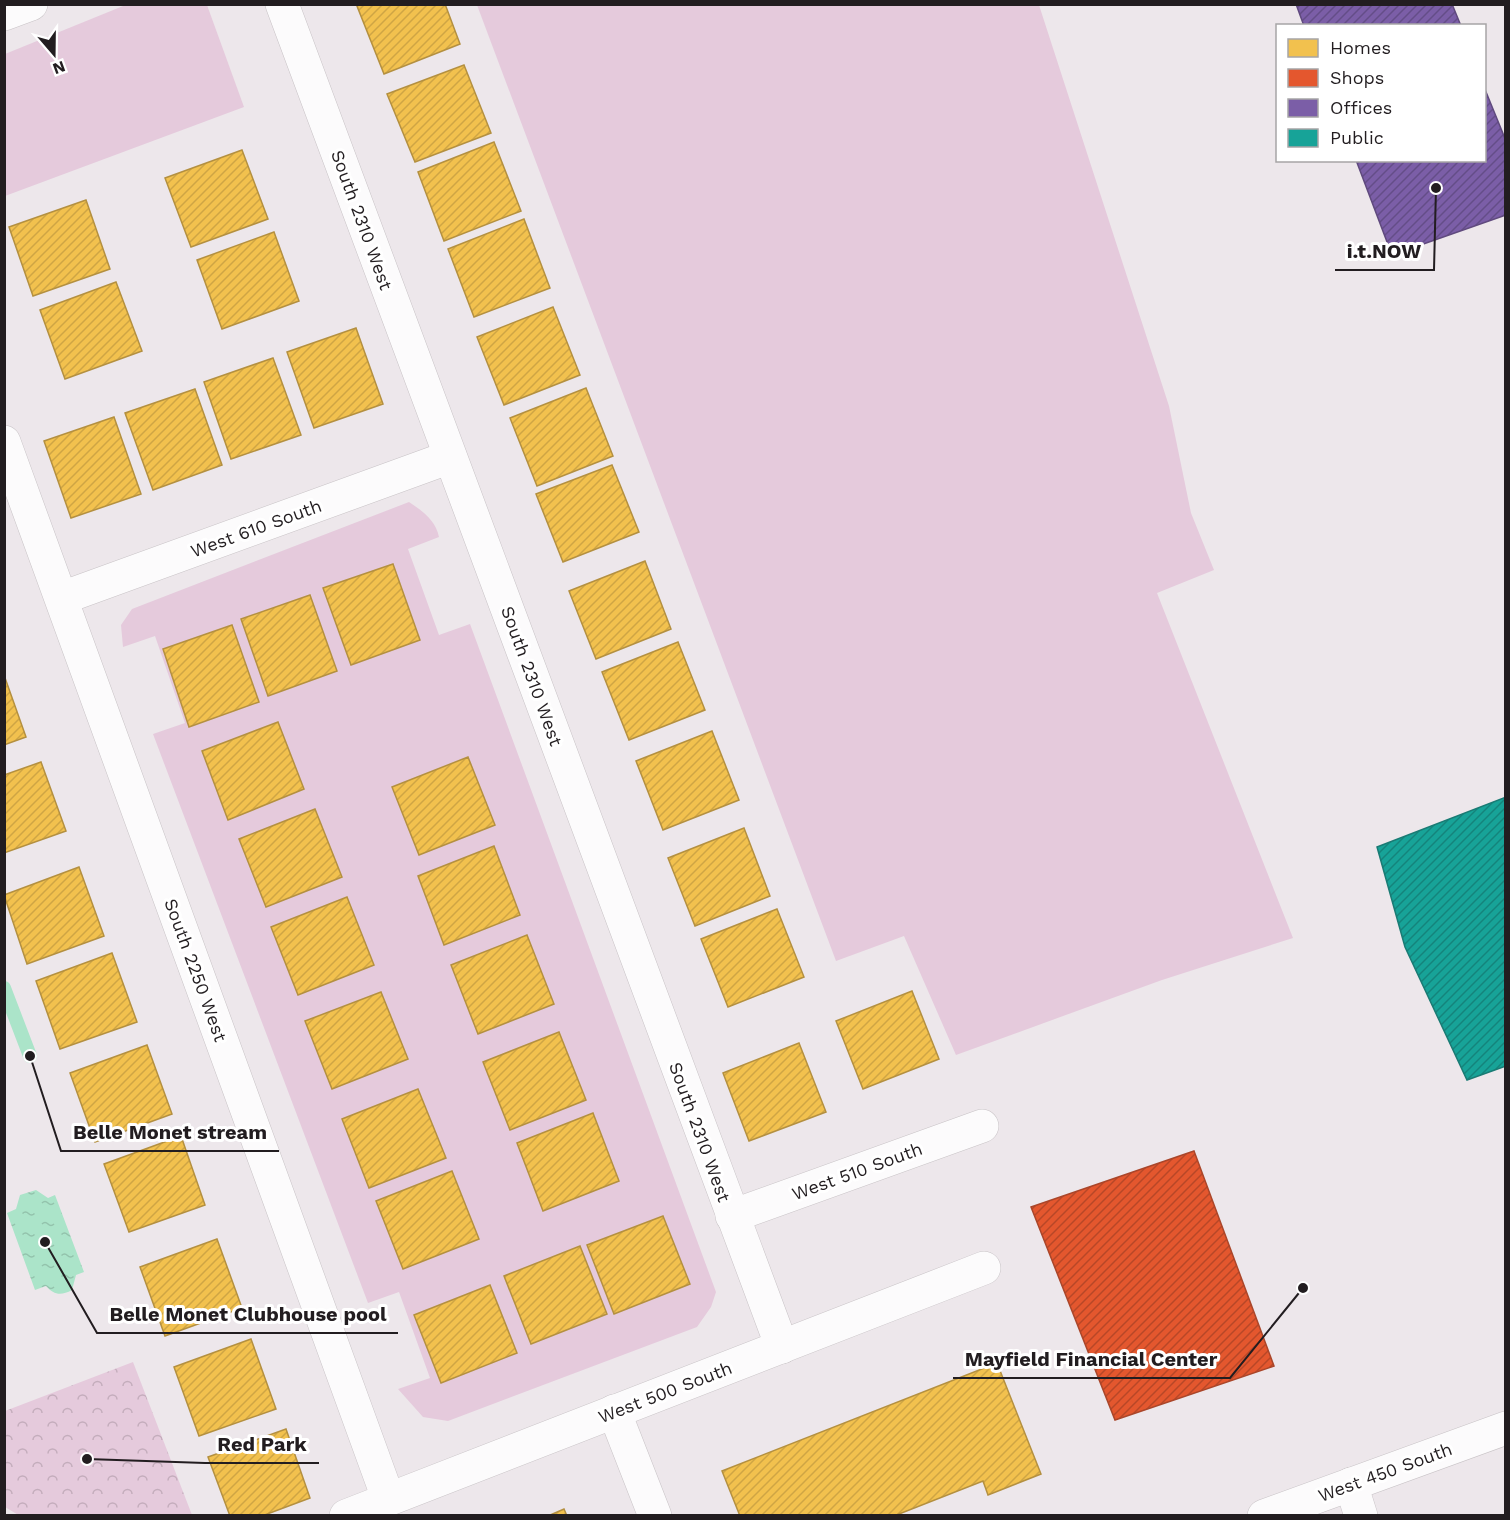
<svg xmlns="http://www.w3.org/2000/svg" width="1510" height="1520" font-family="'Work Sans',sans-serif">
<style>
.green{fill:#e5cadc}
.park{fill:url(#park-crowns)}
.water{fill:url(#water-ripples)}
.homes{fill:url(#homes-hatch);stroke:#b49040;stroke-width:1.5}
.shops{fill:url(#shops-hatch);stroke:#aa462a;stroke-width:1.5}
.offices{fill:url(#offices-hatch);stroke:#604a7e;stroke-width:1.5}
.public{fill:url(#public-hatch);stroke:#1a7b74;stroke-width:1.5}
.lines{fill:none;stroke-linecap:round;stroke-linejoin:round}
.stream{stroke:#abe4c9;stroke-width:14}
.minor-casing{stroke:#c8c3c6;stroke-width:34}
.minor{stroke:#fcfbfc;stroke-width:33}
.labels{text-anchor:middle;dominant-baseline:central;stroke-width:6;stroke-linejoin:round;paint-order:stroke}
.street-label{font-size:18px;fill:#221d20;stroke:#fff}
.leader{fill:none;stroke:#221d20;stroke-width:2}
.callout-dot{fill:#221d20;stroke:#fff;stroke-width:2}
.callout-label{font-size:20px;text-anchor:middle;font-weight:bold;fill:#221d20;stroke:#fff;stroke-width:6;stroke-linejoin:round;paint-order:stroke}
</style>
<defs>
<pattern id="park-crowns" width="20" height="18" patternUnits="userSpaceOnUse" patternTransform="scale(1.5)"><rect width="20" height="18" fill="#e5cadc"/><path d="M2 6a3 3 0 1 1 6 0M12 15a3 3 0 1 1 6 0" fill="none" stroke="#c4adbc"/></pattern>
<pattern id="water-ripples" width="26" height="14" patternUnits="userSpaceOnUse" patternTransform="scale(1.5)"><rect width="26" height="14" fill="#abe4c9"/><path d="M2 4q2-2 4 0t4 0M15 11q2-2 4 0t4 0" fill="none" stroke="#93c3ac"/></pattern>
<pattern id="homes-hatch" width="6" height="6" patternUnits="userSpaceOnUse" patternTransform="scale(1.5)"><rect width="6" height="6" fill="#f2c14e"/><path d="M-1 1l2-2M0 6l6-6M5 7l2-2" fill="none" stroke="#cfa544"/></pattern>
<pattern id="shops-hatch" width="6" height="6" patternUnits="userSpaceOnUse" patternTransform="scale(1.5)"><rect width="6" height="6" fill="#e4572e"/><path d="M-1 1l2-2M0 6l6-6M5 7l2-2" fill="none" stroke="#b84727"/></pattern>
<pattern id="offices-hatch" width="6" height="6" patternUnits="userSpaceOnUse" patternTransform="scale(1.5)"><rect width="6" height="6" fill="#7b5ea7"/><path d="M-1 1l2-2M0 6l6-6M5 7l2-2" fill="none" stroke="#644d88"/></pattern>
<pattern id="public-hatch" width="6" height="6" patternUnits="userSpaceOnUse" patternTransform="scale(1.5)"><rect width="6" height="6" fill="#17a398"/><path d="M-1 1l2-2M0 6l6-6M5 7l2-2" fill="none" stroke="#14847c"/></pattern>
</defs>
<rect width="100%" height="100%" fill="#ede7eb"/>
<g class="green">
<path d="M 128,4 L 207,5 L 244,107 L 5,196 L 5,54 Z"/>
<path d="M 477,5 L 1039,5 L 1169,406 L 1191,513 L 1214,570 L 1157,593 L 1293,938 L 1162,980 L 956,1055 L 904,936 L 836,961 Z"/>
<path d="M 409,502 C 423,511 436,521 439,537 L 408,549 L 439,635 L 470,624 L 716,1292 L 711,1307 L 697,1327 L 448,1421 L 423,1417 L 398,1389 L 430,1378 L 399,1292 L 368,1303 L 153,734 L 185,723 L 155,636 L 123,647 L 121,625 L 132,609 Z"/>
</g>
<path class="park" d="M 133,1362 L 192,1515 L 20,1516 L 5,1507 L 5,1411 Z"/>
<path class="water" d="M 36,1190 L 48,1198 L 55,1195 L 84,1272 L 76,1275 L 72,1290 C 61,1296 54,1295 46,1286 L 35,1290 L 7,1213 L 16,1209 L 20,1195 Z"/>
<g class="homes">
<path d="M 361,4 L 445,4 L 460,44 L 384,74 L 357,6 Z"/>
<path d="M 464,65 L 491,133 L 415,162 L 387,94 Z"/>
<path d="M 494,142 L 521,211 L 444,241 L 418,172 Z"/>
<path d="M 242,150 L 268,219 L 191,247 L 165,178 Z"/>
<path d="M 86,200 L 110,269 L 33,296 L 9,227 Z"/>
<path d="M 524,219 L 550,288 L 474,317 L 448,249 Z"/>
<path d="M 274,232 L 299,301 L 222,329 L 197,260 Z"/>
<path d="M 116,282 L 142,351 L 65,379 L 40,310 Z"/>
<path d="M 553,307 L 580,375 L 504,405 L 477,337 Z"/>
<path d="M 356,328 L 383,404 L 314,428 L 287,352 Z"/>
<path d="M 273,358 L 301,435 L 231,459 L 204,382 Z"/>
<path d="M 586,388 L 613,456 L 537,486 L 510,418 Z"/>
<path d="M 195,389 L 222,465 L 153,490 L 125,413 Z"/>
<path d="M 114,417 L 141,494 L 71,518 L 44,441 Z"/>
<path d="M 612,465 L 639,532 L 563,562 L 536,494 Z"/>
<path d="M 645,561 L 671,629 L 596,659 L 569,591 Z"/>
<path d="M 393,564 L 420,640 L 351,665 L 323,588 Z"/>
<path d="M 310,595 L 337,671 L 268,696 L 241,619 Z"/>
<path d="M 232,625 L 259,702 L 189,727 L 163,649 Z"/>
<path d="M 678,642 L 705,710 L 629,740 L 602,672 Z"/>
<path d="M 4,675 L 26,737 L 4,745 Z"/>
<path d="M 278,722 L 304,789 L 228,820 L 202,751 Z"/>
<path d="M 712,731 L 739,800 L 663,830 L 636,761 Z"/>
<path d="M 468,757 L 495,825 L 419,855 L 392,787 Z"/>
<path d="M 41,762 L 66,831 L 4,853 L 4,775 Z"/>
<path d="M 315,809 L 342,877 L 266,907 L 239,839 Z"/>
<path d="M 744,828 L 770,896 L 695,926 L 668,858 Z"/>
<path d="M 494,846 L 520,915 L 444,945 L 418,876 Z"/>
<path d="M 79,867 L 104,936 L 27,964 L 4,895 Z"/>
<path d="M 347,897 L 374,965 L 298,995 L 271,927 Z"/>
<path d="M 777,909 L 804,977 L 728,1007 L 701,939 Z"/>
<path d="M 527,935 L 554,1004 L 478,1034 L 451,965 Z"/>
<path d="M 112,953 L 137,1022 L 60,1049 L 36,981 Z"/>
<path d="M 912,991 L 939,1059 L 863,1089 L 836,1021 Z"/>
<path d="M 381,992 L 408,1059 L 332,1089 L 305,1021 Z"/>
<path d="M 559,1032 L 586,1100 L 510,1130 L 483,1062 Z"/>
<path d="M 799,1043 L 826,1112 L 749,1141 L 723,1073 Z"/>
<path d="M 147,1045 L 172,1114 L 95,1142 L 70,1073 Z"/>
<path d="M 418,1089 L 446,1158 L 369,1188 L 342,1119 Z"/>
<path d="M 593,1113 L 619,1181 L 543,1211 L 517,1143 Z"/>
<path d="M 181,1136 L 205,1205 L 129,1232 L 104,1164 Z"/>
<path d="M 452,1171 L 479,1239 L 403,1269 L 376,1201 Z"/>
<path d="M 663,1216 L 690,1284 L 614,1314 L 587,1245 Z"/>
<path d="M 217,1239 L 242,1308 L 165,1336 L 140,1267 Z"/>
<path d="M 580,1246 L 607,1314 L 531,1344 L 504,1276 Z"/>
<path d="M 490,1285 L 517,1353 L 441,1383 L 414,1315 Z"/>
<path d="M 251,1339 L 276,1409 L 199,1436 L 174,1367 Z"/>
<path d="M 997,1363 L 1041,1474 L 988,1495 L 983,1481 L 894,1516 L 740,1516 L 722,1471 Z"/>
<path d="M 286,1429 L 310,1498 L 262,1516 L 230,1516 L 208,1457 Z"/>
<path d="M 564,1509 L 567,1516 L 548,1516 Z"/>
</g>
<path class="shops" d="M 1194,1151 L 1274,1366 L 1115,1420 L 1031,1207 Z"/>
<g class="offices">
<path d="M 1296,4 L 1452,4 L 1461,26 L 1304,26 Z"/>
<path d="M 1484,87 L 1506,141 L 1506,215 L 1392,255 L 1356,160 L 1484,160 Z"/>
</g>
<path class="public" d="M 1506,797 L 1506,1066 L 1467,1080 L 1405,947 L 1377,847 Z"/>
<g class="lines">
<path class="stream" d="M 4,988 L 30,1056"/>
<g class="minor-casing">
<g id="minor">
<path d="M 282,4 L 782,1347"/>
<path d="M 4,14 L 31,4"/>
<path d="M 4,442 L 388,1498"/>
<path d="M 62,598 L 450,457"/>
<path d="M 732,1216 L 982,1126"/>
<path d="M 614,1411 L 655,1516"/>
<path d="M 1351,1484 L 1361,1516"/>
<path d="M 346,1516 L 984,1268"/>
<path d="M 1264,1516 L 1506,1428"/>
</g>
</g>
<use href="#minor" class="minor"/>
</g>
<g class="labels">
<g class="street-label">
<text transform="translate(362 220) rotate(70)">South 2310 West</text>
<text transform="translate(256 528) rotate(-20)">West 610 South</text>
<text transform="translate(532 676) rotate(70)">South 2310 West</text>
<text transform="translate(196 970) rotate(70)">South 2250 West</text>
<text transform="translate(700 1132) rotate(70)">South 2310 West</text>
<text transform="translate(857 1171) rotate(-20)">West 510 South</text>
<text transform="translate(665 1392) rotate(-21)">West 500 South</text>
<text transform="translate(1385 1472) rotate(-20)">West 450 South</text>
</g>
</g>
<path class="leader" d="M1436 188L1434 270H1335M30 1056L61 1151H279M45 1242L97 1333H398M1303 1288L1230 1378H953M87 1459L205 1463H319"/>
<g class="callout-dot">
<circle cx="1436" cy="188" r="6"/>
<circle cx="30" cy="1056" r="6"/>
<circle cx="45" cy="1242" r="6"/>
<circle cx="1303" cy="1288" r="6"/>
<circle cx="87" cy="1459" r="6"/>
</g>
<g class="callout-label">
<text x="1384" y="258">i.t.NOW</text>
<text x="170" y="1139">Belle Monet stream</text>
<text x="248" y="1321">Belle Monet Clubhouse pool</text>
<text x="1091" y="1366">Mayfield Financial Center</text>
<text x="262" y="1451">Red Park</text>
</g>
<rect width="1510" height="1520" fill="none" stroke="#221d20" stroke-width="12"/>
<rect x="1276" y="24" width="210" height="138" fill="#ffffff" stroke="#a7a5a6" stroke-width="1.5"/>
<rect x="1288" y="39" width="30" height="18" fill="#f2c14e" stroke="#a7a5a6" stroke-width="1.5"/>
<text x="1330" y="54" font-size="18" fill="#221d20">Homes</text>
<rect x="1288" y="69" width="30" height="18" fill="#e4572e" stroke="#a7a5a6" stroke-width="1.5"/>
<text x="1330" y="84" font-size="18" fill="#221d20">Shops</text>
<rect x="1288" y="99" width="30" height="18" fill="#7b5ea7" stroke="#a7a5a6" stroke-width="1.5"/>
<text x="1330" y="114" font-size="18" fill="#221d20">Offices</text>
<rect x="1288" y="129" width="30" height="18" fill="#17a398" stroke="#a7a5a6" stroke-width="1.5"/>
<text x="1330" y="144" font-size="18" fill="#221d20">Public</text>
<g transform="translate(54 54) rotate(160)" stroke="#ffffff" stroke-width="4.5" paint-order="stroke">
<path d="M0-4.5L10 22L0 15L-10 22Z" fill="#221d20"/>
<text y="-9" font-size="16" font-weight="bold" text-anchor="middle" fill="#221d20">N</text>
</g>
</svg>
